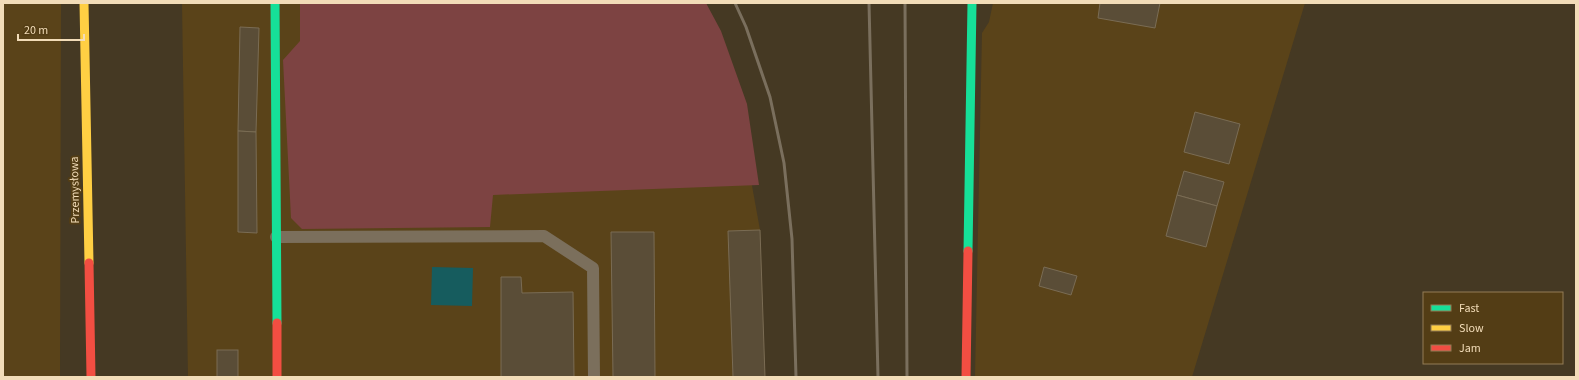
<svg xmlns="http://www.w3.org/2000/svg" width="1579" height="380" font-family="'Source Sans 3',sans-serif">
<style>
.built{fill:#5a4319}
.green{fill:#7d4342}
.water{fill:#165c5e}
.building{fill:#5a4d37;stroke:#7a6c54}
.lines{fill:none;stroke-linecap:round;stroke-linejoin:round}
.lane{stroke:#7b6f5c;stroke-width:12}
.fast{stroke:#16e098;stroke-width:9}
.slow{stroke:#ffcf43;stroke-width:9}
.jam{stroke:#f24e42;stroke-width:9}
.rail{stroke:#7a6f5d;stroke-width:3}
.labels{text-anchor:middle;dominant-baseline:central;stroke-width:4;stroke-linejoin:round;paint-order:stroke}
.street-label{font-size:12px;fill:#f2dcb8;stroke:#533d15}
</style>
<rect width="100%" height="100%" fill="#453923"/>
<g class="built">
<path d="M 3,3 L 61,3 L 60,377 L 3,377 Z"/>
<path d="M 182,3 L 695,3 L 740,119 L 760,230 L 765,377 L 188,377 Z"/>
<path d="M 993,3 L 1305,3 L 1192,377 L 975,377 L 982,33 L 989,22 Z"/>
</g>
<path class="green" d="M 300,3 L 706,3 L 721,31 L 747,104 L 759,185 L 493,195 L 490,227 L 302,229 L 291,218 L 283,60 L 300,41 Z"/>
<path class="water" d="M 432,267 L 473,268 L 472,306 L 431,305 Z"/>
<g class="building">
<path d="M 1100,3 L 1160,3 L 1155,28 L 1098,18 Z"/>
<path d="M 240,27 L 259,28 L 256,132 L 238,131 Z"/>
<path d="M 1195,112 L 1240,124 L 1229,164 L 1184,152 Z"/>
<path d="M 238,131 L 256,132 L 257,233 L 238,232 Z"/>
<path d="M 1184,171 L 1224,182 L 1217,206 L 1177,195 Z"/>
<path d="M 1177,195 L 1217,206 L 1206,247 L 1166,236 Z"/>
<path d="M 760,230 L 765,377 L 733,377 L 728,231 Z"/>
<path d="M 611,232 L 654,232 L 655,377 L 613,377 Z"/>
<path d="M 1044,267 L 1077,276 L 1071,295 L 1039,286 Z"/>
<path d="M 501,277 L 521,277 L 522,293 L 573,292 L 574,377 L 501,377 Z"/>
<rect x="217" y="350" width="21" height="27"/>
</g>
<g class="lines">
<path class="lane" d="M 276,237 L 544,236 L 593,268 L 594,377"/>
<g class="fast">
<path d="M 275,3 L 277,323"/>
<path d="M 968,251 L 972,3"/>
</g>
<path class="slow" d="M 84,3 L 89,263"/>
<g class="jam">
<path d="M 89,263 L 91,377"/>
<path d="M 277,323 L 277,377"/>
<path d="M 966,377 L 968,251"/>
</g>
<g class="rail">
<path d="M 735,3 L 746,27 L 770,97 L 784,163 L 792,239 L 796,377"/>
<path d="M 869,3 L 878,377"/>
<path d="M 905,3 L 907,377"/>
</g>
</g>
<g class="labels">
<g class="street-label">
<text transform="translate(75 190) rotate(-91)">Przemysłowa</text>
</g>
</g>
<rect width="1579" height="380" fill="none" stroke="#f2dcb8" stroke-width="8"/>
<rect x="1423" y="292" width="140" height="72" fill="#533d15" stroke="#937d56"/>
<rect x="1431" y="305" width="20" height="6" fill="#16e098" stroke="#937d56"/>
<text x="1459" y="312" font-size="12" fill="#f2dcb8">Fast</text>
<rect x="1431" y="325" width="20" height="6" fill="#ffcf43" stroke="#937d56"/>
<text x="1459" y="332" font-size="12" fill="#f2dcb8">Slow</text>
<rect x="1431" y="345" width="20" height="6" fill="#f24e42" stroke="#937d56"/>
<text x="1459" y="352" font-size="12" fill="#f2dcb8">Jam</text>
<path d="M18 34v6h66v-6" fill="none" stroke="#f2dcb8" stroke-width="2"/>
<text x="24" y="34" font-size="12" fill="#f2dcb8" stroke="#533d15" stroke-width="3" paint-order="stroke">20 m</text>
</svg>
